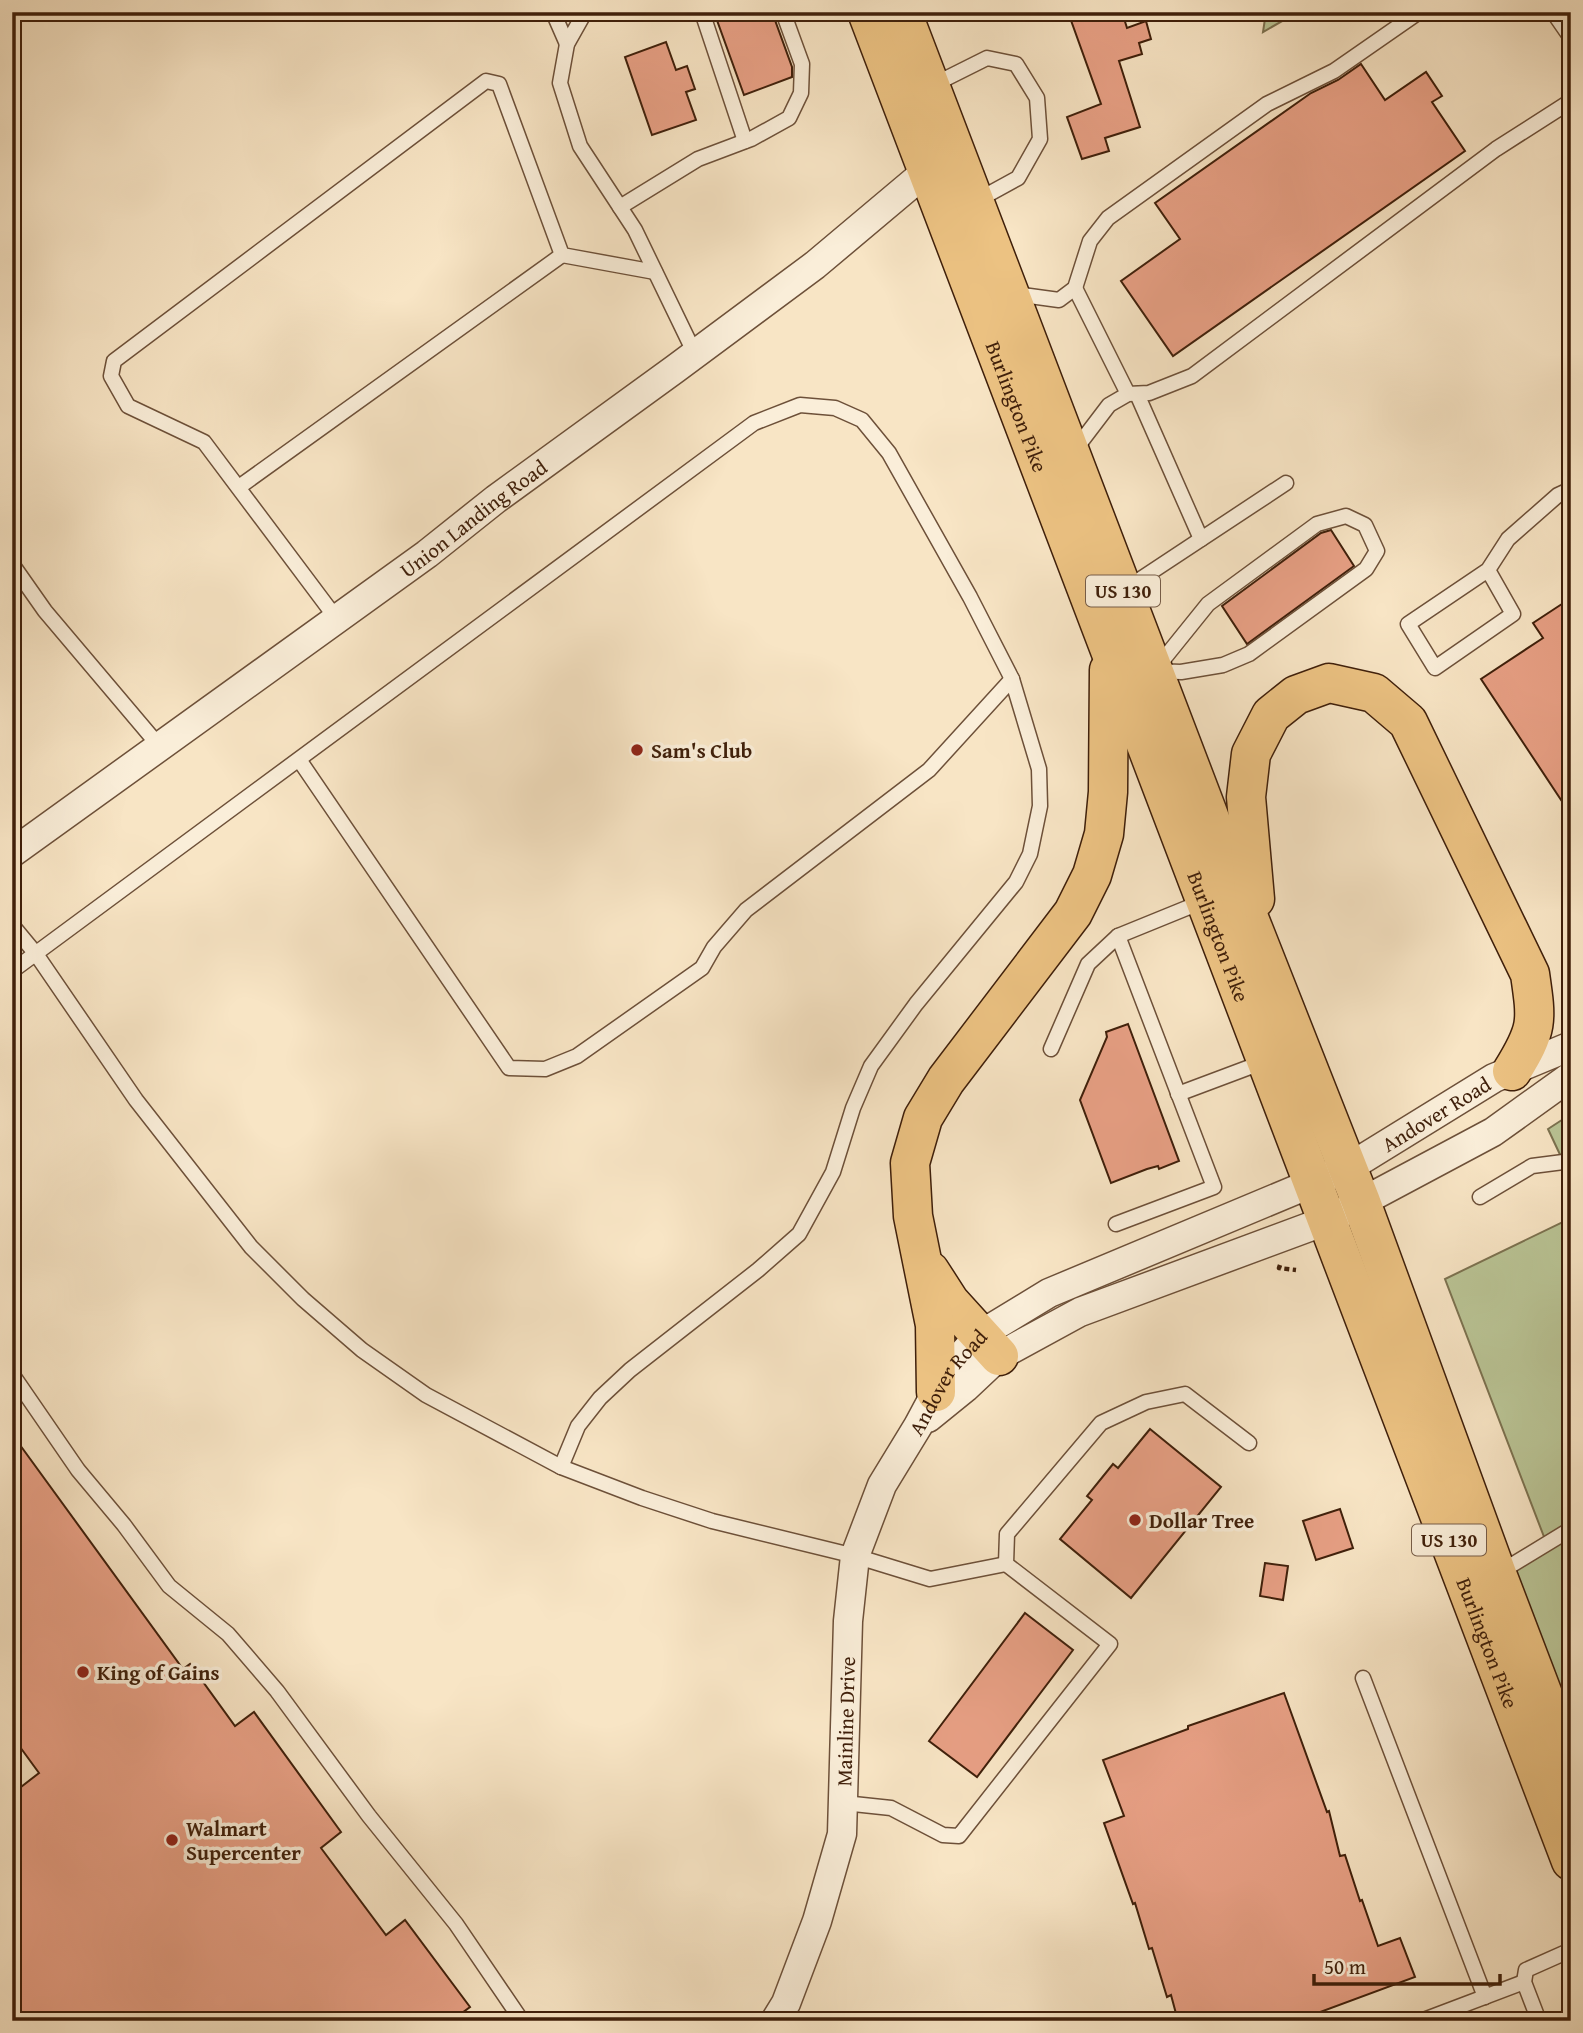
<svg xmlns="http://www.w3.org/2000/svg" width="1583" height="2033" font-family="'Gentium Book Plus',serif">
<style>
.green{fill:#bac596;stroke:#7c7250;stroke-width:2}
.building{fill:#e8a085;stroke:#3f1f0a;stroke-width:2}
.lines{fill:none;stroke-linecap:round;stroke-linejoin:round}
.lane-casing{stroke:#6d5039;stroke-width:17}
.street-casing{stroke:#6d5039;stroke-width:31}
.highway-casing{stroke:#3f1f0a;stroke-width:41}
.path{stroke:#3f1f0a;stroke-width:4.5;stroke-dasharray:5 3.5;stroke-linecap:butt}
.lane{stroke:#faeed9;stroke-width:14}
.street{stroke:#faeed9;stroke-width:28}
.highway{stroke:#ecc282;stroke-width:38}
.poi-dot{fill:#8f2418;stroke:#faeed9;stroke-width:2.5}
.labels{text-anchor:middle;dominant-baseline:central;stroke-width:7;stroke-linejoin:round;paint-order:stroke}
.shield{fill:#faeed9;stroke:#775d48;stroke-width:2}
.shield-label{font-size:19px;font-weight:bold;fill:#3f1f0a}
.street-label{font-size:21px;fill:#3f1f0a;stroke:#faeed9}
.poi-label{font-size:21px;font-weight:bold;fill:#3f1f0a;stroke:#faeed9;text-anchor:start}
</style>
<rect width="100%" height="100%" fill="#f8e5c5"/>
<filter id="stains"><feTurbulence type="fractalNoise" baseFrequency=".00286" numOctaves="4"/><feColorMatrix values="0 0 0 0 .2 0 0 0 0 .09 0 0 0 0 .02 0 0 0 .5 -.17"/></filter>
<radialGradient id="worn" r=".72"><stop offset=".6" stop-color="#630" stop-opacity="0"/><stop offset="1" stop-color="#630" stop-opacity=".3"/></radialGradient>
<g class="green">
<path d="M 1266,12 L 1298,12 L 1263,32 Z"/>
<path d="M 1571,1114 L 1571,1178 L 1548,1129 Z"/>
<path d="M 1571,1218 L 1571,1768 L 1497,1574 L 1546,1542 L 1445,1279 Z"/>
</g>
<g class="building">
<path d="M 714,12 L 772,12 L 792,67 L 792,77 L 744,95 Z"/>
<path d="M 1068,12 L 1122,12 L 1127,28 L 1146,21 L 1151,39 L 1139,43 L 1142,54 L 1119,61 L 1140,127 L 1105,138 L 1109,151 L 1082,159 L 1067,117 L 1101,104 Z"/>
<path d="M 666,42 L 676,70 L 687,66 L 695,89 L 686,92 L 696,120 L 652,135 L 625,57 Z"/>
<path d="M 1361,64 L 1385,100 L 1426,72 L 1442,96 L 1432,102 L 1465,151 L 1173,356 L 1121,281 L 1180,239 L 1155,203 L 1311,93 L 1338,80 Z"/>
<path d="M 1331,530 L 1354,566 L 1247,644 L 1222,606 L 1321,533 Z"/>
<path d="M 1571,598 L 1571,815 L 1481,679 L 1543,638 L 1533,623 Z"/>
<path d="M 1128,1024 L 1179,1161 L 1159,1169 L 1158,1166 L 1147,1169 L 1111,1183 L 1080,1100 L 1107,1037 L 1106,1032 Z"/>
<path d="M 1150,1429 L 1221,1487 L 1131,1598 L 1060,1539 L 1092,1500 L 1087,1496 L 1113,1464 L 1118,1468 Z"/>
<path d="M 12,1434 L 183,1669 L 190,1664 L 235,1726 L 254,1712 L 341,1832 L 321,1848 L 386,1935 L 405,1920 L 470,2007 L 451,2021 L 12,2021 L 12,1794 L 39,1773 L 12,1736 Z"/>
<path d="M 1340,1509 L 1353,1548 L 1316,1560 L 1303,1521 Z"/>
<path d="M 1265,1563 L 1288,1566 L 1283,1600 L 1260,1596 Z"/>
<path d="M 1025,1613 L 1073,1650 L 977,1777 L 929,1741 Z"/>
<path d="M 1284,1693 L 1327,1812 L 1329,1811 L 1340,1856 L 1345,1855 L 1360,1901 L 1362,1900 L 1378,1946 L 1400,1938 L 1415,1977 L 1296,2021 L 1178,2021 L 1171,1995 L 1167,1997 L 1152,1948 L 1149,1949 L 1135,1903 L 1133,1904 L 1104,1823 L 1124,1816 L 1103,1760 L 1188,1729 L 1188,1726 Z"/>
</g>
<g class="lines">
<g class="lane-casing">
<g id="lane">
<path d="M 553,12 L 567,44"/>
<path d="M 585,12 L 567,44 L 560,83 L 580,146 L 635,230 L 695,354"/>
<path d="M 702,12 L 745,141"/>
<path d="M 1553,12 L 1571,38"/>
<path d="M 931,86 L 987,58 L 1016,64 L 1037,98 L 1040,139 L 1018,178 L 976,201"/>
<path d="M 620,207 L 698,159 L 751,139 L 789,118 L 801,93 L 802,64 L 783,12"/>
<path d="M 1075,288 L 1128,394"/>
<path d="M 1015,294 L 1059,300 L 1075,288 L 1090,241 L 1108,218 L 1267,104 L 1334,71 L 1419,12"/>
<path d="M 1137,394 L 1201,539"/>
<path d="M 1074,451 L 1109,405 L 1128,394 L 1149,393 L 1192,376 L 1496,149 L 1571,101"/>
<path d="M 239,487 L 562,255"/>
<path d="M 1346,516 L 1365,525 L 1377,551 L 1366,569 L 1249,654 L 1223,665 L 1181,672 L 1154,671 L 1208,604 L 1317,524 Z"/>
<path d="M 12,564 L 45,611 L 160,747"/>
<path d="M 1488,570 L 1513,614 L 1435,668 L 1408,624 L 1488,570 L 1508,539 L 1558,495 L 1571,489"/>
<path d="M 1124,590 L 1286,483"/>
<path d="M 336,618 L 204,442 L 128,406 L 111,376 L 114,361 L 486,81 L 499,84 L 562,255 L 655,272"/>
<path d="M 300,761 L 509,1068 L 545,1069 L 577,1056 L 702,968 L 714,947 L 746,910 L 929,770 L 1012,679"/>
<path d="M 12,925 L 36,954 L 136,1100 L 251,1247 L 303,1299 L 362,1350 L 426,1395 L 561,1467 L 642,1498 L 712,1521 L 855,1556 L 930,1579 L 1006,1564"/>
<path d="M 1118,936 L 1204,901"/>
<path d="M 12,971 L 754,423 L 800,405 L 835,408 L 862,420 L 889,453 L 970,597 L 1012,679 L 1039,769 L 1040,806 L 1030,854 L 1016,882 L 916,1004 L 871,1066 L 853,1108 L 833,1172 L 799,1234 L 758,1270 L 630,1370 L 600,1398 L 578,1426 L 561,1467"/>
<path d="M 1051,1049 L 1088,964 L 1118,936 L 1214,1187 L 1116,1224"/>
<path d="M 1178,1094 L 1266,1061"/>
<path d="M 1480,1197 L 1532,1166 L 1571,1161"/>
<path d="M 12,1374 L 78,1470 L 124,1525 L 169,1586 L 228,1634 L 277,1691 L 369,1816 L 456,1924 L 522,2021"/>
<path d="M 1497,1574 L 1571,1529"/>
<path d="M 1363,1678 L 1485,1997"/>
<path d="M 844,1803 L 891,1808 L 943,1835 L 959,1836 L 1110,1644 L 1006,1564 L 1007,1534 L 1101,1423 L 1146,1402 L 1185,1394 L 1249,1443"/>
<path d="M 1421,2021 L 1524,1982"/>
<path d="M 1539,2021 L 1524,1982 L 1526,1970 L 1571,1950"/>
</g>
</g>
<g class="street-casing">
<g id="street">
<path id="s1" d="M 12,853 L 427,554 L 496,499 L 675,369 L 815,265 L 928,170"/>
<path d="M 928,1418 L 965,1388 L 999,1356 L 1080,1312 L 1328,1220 L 1493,1132 L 1571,1076"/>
<path id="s2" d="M 775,2021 L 786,2003 L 817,1921 L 842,1834 L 848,1621 L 855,1556 L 882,1485 L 918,1426 L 948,1370 L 980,1335 L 1049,1293 L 1348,1168 L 1494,1078 L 1571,1046"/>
</g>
</g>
<g class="highway-casing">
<g id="highway">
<path id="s3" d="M 867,12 L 1571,1861"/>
<path d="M 902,12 L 1217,837 L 1361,1202 L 1497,1574 L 1571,1768"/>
<path d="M 1255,899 L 1246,797 L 1251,754 L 1271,715 L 1296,695 L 1329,683 L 1374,693 L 1408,722 L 1530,974 C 1537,1022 1538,1029 1512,1071"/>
<path d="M 930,1271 L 950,1302 L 999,1356"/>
<path d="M 936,1392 L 935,1325 L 913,1216 L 910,1163 L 923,1118 L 946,1080 L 1073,913 L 1092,875 L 1104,834 L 1108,792 L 1109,670"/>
</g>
</g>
<path class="path" d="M 1280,1265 L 1279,1268 L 1296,1270"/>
<use href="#lane" class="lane"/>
<use href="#street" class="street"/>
<use href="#highway" class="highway"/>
</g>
<g class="poi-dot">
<circle cx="637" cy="750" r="7"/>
<circle cx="1135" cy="1520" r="7"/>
<circle cx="83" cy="1672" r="7"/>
<circle cx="172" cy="1840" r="7"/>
</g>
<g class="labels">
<g class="shield">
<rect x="1086" y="575.5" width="74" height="31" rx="5"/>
<rect x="1412" y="1524.5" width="74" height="31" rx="5"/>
</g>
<g class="shield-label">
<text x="1123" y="591">US 130</text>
<text x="1449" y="1540">US 130</text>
</g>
<g class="street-label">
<text stroke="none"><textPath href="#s3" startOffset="422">Burlington Pike</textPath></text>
<text stroke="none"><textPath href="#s1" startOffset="570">Union Landing Road</textPath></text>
<text stroke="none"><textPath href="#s3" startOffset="989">Burlington Pike</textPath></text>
<text stroke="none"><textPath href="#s2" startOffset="1242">Andover Road</textPath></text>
<text stroke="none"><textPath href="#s2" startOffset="676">Andover Road</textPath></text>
<text stroke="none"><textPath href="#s3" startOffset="1745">Burlington Pike</textPath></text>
<text stroke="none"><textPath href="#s2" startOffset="312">Mainline Drive</textPath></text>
</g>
<g class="poi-label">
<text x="651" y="750">Sam's Club</text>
<text x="1149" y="1520">Dollar Tree</text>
<text x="97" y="1672">King of Gains</text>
<text x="186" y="1828">Walmart<tspan x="186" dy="24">Supercenter</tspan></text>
</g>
</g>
<rect width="1583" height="2033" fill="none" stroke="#f8e5c5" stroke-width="42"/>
<rect x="14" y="14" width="1555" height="2005" fill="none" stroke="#3f1f0a" stroke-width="3.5"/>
<rect x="21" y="21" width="1541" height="1991" fill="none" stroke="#3f1f0a" stroke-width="2"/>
<path d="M1314 1974v10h186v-10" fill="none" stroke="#3f1f0a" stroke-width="3.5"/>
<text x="1324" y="1974" font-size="21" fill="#3f1f0a" stroke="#faeed9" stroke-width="5" paint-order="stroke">50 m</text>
<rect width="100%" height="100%" filter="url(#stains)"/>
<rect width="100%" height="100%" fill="url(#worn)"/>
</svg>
